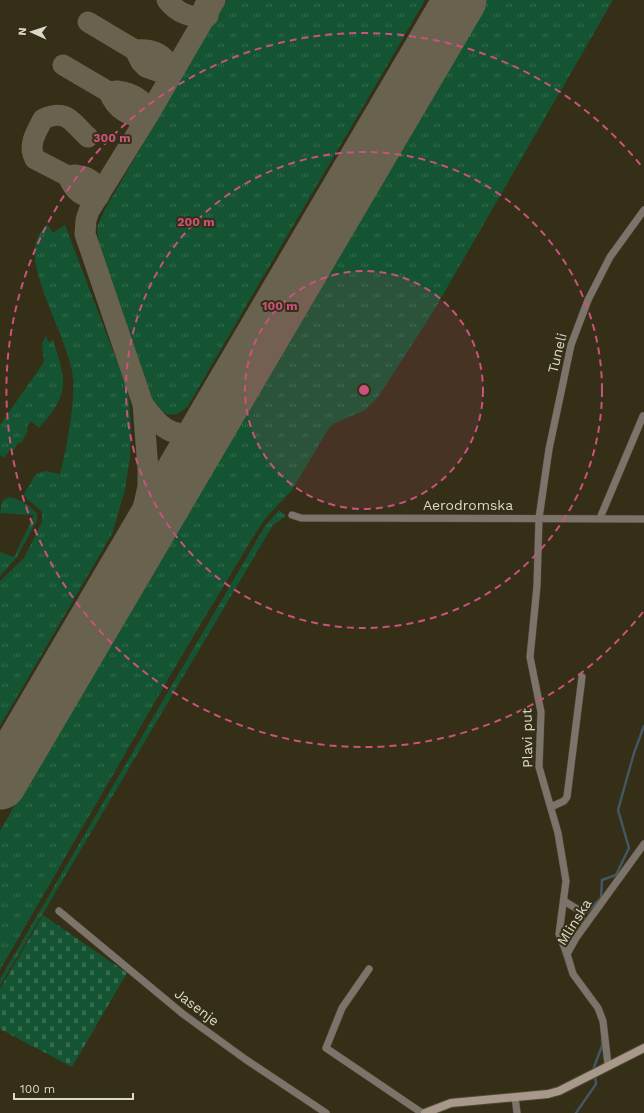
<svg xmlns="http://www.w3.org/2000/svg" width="644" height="1113" font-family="'Work Sans',sans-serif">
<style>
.grass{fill:url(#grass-tufts)}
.cemetery{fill:url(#cemetery-stones)}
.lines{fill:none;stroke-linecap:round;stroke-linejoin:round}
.stream{stroke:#435662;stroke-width:2.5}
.taxiway{stroke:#68624e;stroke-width:21}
.runway{stroke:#68624e;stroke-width:53}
.street-casing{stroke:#504a34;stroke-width:8}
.secondary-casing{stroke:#504a34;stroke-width:10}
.street{stroke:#7c736a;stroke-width:7}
.secondary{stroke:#a8988b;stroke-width:8}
.ring{fill:none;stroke:#ca527c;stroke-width:2;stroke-dasharray:7 5}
.labels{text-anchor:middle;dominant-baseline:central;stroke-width:4;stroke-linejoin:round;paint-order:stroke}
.street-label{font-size:14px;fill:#dcd9ca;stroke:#352f17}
.centre{fill:#ca527c;stroke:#352f17;stroke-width:2}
.ring-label{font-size:12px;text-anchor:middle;font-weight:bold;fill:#ca527c;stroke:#352f17;stroke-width:4;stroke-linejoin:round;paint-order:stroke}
</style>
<defs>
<pattern id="grass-tufts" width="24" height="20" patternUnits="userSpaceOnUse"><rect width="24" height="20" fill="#145432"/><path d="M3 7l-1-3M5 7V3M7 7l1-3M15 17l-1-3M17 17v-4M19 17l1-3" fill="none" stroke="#366c4e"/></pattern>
<pattern id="cemetery-stones" width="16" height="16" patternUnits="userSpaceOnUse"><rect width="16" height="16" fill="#145432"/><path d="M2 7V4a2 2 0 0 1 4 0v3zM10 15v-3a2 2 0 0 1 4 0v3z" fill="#366c4e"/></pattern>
</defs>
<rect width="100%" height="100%" fill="#352f17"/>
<g class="grass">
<path d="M 227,0 L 425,0 C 347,136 266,270 188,406 C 175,418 165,418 154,403 L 99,244 L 97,227 L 105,209 Z"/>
<path d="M 485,0 L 613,0 L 433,312 L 378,397 L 365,410 L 335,423 L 329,428 L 292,490 L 264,520 L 250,542 L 181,657 L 0,970 L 0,831 L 76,697 L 181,522 Z"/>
<path d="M 47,224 L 53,233 L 65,225 L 128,390 L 131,425 L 130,457 L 125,490 L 112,534 L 0,726 L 0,581 L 24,558 L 42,522 L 42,512 L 25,497 L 24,494 L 36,474 L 45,471 L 60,474 C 67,448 75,403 73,377 C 69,340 27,275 36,242 C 38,235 43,229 47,224 Z"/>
<path d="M 46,335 L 48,342 L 53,340 C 67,382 70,394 39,428 L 31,421 L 27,427 L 28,431 L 21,443 L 18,443 L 14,450 L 11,448 L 4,458 L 0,455 L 0,425 L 44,362 L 42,344 Z"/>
<path d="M 9,497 C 19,498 32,507 37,514 L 37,520 L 17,557 L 0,576 L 0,552 L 14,557 L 34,515 L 0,513 L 2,501 Z"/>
<path d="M 279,510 L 286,516 L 273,525 L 0,986 L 0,979 L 265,526 Z"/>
</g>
<path class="cemetery" d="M 43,915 L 127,973 L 72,1067 L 0,1029 L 0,989 Z"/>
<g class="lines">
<g class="stream">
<path d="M 582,924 L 585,914 L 601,898 L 602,880 L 616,875 L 629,848 L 618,810 L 634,753 L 644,726"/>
<path d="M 565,946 L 573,937"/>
<path d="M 563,952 L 569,970"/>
<path d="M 576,1113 L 596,1084 L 594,1067 L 602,1046 L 602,1036"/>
</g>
<g class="taxiway">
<path d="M 167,0 C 177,13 192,19 208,16 L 204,7"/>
<path d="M 88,22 L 135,50 L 141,62 L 146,67 L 160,72 L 174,71 C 164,54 154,48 135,50"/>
<path d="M 63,65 L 109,92"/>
<path d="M 117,91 C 131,93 146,99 149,114 C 131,121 115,108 109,92 Z"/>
<path d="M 75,175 C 88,176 98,182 99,196 C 83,200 73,190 68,176 Z"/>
<path d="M 68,176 L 35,159 C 27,145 37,131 43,119 C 68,108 72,123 88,137"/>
<path d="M 143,404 C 164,435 183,444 214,419"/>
<path d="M 131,560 L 148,487 L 148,469 L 143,404 L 85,234 L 86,220 L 89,211 L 149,114 L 215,0"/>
</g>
<path class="runway" d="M 0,783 L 460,0"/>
<g class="street-casing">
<g id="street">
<path d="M 292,515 L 301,518 L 644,519"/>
<path d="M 600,518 L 643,416"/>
<path d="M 551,807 L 564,801 L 567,797 L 582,677"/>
<path d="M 564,901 L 582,912"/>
<path d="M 59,911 L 183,1014 L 245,1059 L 326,1113"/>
<path d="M 567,954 L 559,934 L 566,881 L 558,833 L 539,767 L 541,712 L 530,657 L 537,586 L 539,518 L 549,449 L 571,345 L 588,300 L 610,257 L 644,210"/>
<path d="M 369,969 L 342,1008 L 326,1048 L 422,1113"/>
<path d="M 608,1065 L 603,1021 L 598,1008 L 573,974 L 567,954 L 576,938 L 644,844"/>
<path d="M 515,1097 L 517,1113"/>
</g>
</g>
<g class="secondary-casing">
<path id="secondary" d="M 425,1113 L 451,1103 L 548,1094 L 559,1091 L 644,1048"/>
</g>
<use href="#street" class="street"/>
<use href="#secondary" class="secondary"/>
</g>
<circle cx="364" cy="390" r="119" fill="#ca527c" fill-opacity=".12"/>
<g class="ring">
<circle cx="364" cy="390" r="119"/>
<circle cx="364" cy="390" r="238"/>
<path d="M643 612A357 357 0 1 1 643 168"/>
</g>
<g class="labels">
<g class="street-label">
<text transform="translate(557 353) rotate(-76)">Tuneli</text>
<text x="468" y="505">Aerodromska</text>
<text transform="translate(527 738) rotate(-91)">Plavi put</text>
<text transform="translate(574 922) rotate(-58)">Mlinska</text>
<text transform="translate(197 1007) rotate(37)">Jasenje</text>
</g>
</g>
<circle cx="364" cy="390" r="6" class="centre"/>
<g class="ring-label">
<text x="112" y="142">300 m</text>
<text x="196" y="226">200 m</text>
<text x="280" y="310">100 m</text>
</g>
<g transform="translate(32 32) rotate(273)" stroke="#352f17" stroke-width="3" paint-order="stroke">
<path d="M0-3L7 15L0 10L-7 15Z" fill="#dcd9ca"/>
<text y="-6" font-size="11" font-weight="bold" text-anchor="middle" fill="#dcd9ca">N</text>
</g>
<path d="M14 1093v6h119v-6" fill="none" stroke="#dcd9ca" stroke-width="2"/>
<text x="20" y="1093" font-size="12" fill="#dcd9ca" stroke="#352f17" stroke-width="3" paint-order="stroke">100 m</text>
</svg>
